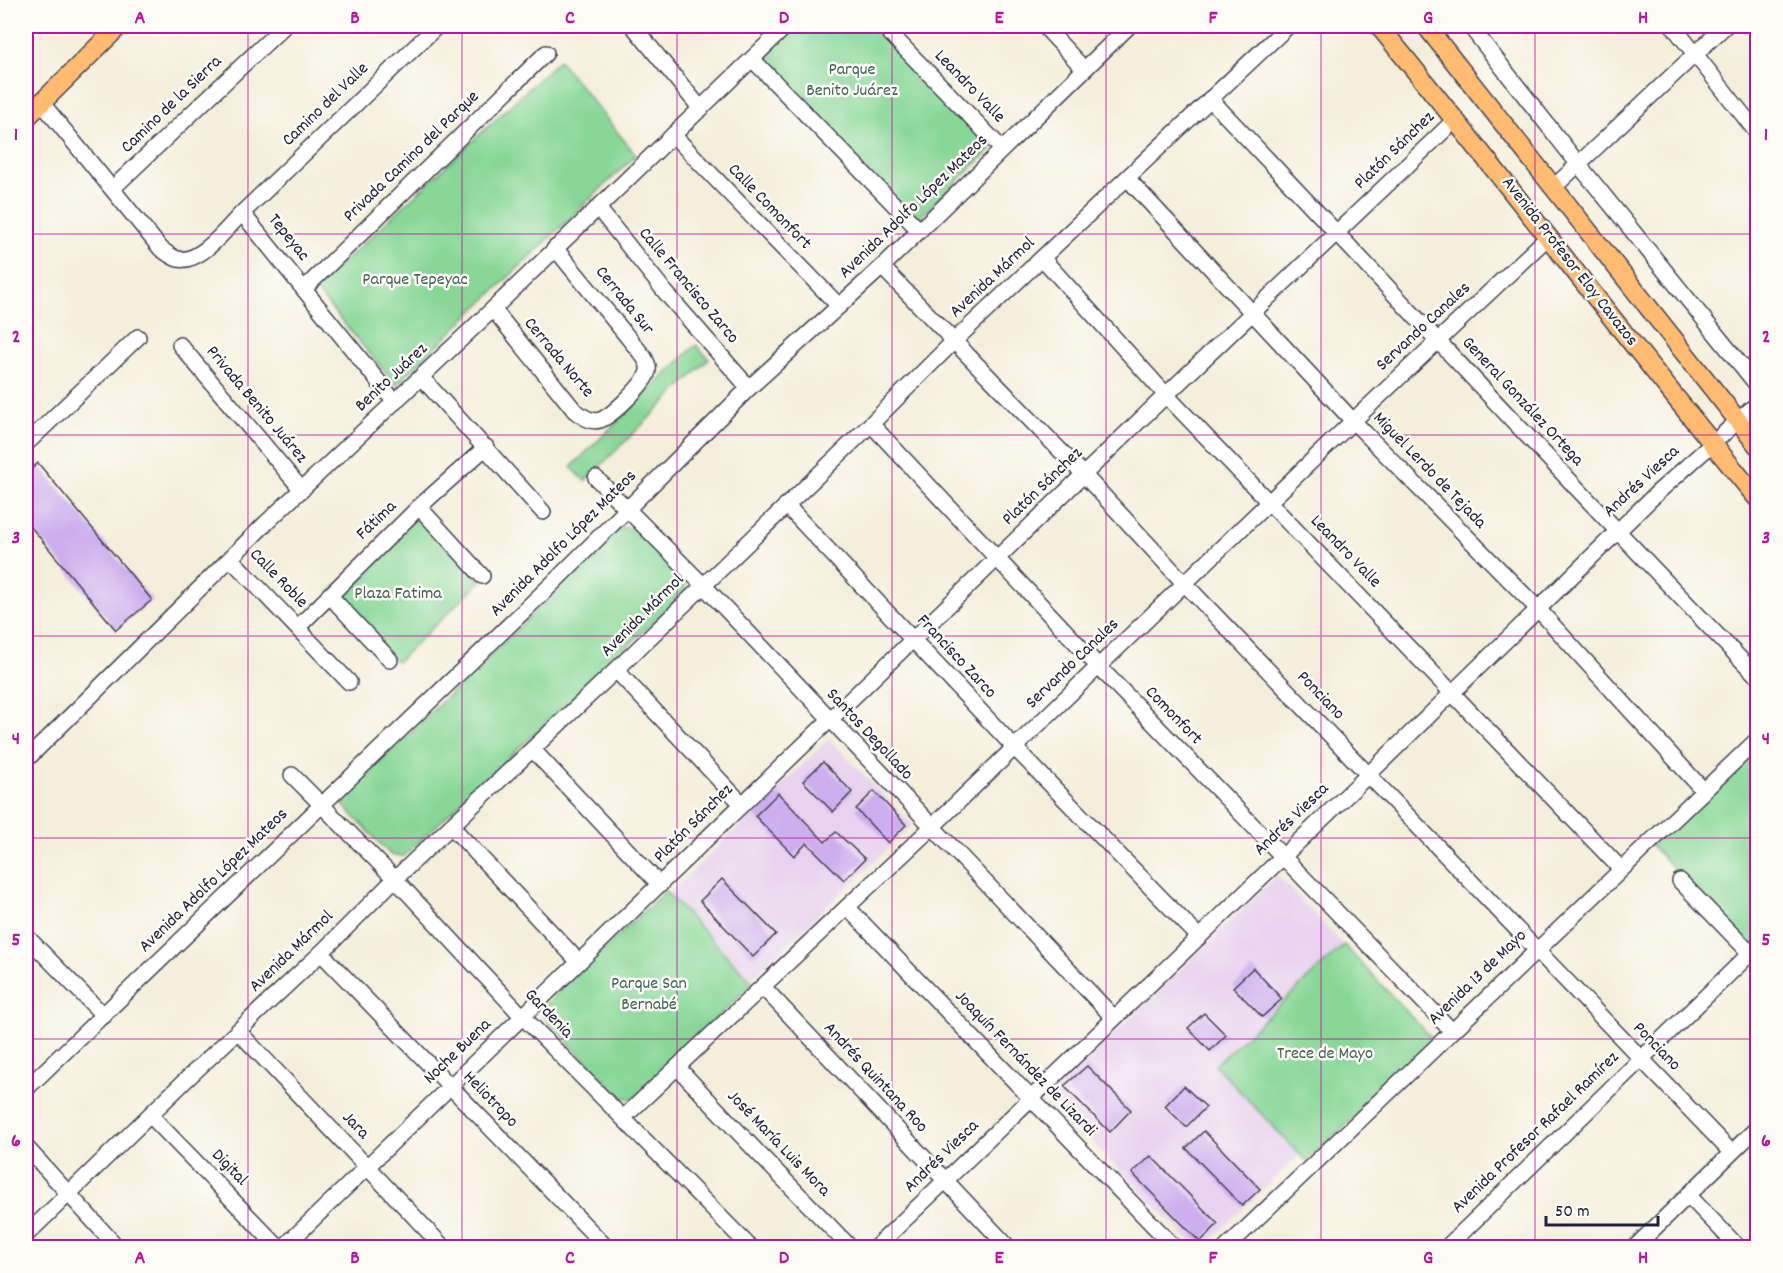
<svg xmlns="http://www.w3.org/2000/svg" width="1783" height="1273" font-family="Dekko,sans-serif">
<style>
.built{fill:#e8d2ee}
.green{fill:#88d796;stroke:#557c68;stroke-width:1.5}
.building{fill:#cdaeee}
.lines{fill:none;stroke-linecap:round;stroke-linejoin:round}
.minor-casing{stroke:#424153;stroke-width:18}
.major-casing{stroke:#424153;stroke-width:21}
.minor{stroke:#fff;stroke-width:15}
.major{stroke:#febb71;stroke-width:18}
.grid{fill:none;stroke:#b5179e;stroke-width:1.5;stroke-opacity:0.55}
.labels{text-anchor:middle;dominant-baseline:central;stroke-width:5;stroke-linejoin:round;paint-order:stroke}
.park-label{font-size:18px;fill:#46615b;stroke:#fdfcf7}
.street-label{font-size:18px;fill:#22223b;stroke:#fdfcf7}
.neatline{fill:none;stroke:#b5179e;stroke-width:2}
.grid-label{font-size:20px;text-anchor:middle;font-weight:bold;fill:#b5179e}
</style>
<rect width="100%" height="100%" fill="#fdfcf7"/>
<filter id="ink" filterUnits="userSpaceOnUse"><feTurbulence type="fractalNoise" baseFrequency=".0167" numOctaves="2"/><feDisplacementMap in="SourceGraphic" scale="12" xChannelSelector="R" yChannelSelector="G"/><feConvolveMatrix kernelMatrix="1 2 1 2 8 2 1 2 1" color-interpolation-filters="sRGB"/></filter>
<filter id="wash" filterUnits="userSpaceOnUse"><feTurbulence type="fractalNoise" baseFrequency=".008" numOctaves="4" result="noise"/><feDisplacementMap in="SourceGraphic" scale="24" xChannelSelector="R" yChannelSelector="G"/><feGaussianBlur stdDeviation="1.35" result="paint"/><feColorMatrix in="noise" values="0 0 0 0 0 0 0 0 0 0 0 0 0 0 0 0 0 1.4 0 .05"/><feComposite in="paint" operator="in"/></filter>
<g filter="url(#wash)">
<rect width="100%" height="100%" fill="#f4eeda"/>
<g class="built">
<path d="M 829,739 L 912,825 L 750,980 L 669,894 Z"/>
<path d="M 1277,875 L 1344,945 L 1216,1064 L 1301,1153 L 1203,1247 L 1196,1247 L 1048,1098 Z"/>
</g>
<g class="green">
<path d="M 789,26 L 876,26 L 991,149 L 915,222 L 752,59 Z"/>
<path d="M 559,60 L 636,155 L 396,385 L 315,289 Z"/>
<path d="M 696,345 L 709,359 L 585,481 L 571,467 Z"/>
<path d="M 417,512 L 481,581 L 397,662 L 330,592 Z"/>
<path d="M 622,527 L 633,529 L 685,582 L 685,592 L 404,856 L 391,855 L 344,806 L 346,795 Z"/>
<path d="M 1757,744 L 1757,941 L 1750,947 L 1650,844 Z"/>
<path d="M 665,891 L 753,983 L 633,1099 L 621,1097 L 544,1017 L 546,1004 Z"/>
<path d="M 1344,945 L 1437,1044 L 1306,1161 L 1215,1065 Z"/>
</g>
<g id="blocks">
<g class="building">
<path d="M 38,463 L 152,600 L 116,630 L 26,521 L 26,474 Z"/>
<path d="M 823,762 L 852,792 L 833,812 L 803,781 Z"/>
<path d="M 874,791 L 906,825 L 888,843 L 856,809 Z"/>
<path d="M 778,793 L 825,842 L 836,832 L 865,859 L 844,880 L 807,843 L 794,856 L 755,816 Z"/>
<path d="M 722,879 L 776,934 L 753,957 L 700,901 Z"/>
<path d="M 1253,968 L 1282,999 L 1262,1017 L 1233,987 Z"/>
<path d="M 1204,1013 L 1226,1035 L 1210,1051 L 1188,1028 Z"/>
<path d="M 1087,1066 L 1131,1110 L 1110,1132 L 1064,1086 Z"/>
<path d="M 1184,1086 L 1206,1107 L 1186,1127 L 1165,1106 Z"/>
<path d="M 1204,1131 L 1260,1189 L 1242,1206 L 1186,1148 Z"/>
<path d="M 1151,1156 L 1218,1224 L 1200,1242 L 1132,1173 Z"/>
</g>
</g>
</g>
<g filter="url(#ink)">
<use href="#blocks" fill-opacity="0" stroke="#424153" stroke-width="1.5"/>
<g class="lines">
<g class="minor-casing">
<g id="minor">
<path d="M 633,26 L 701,109"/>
<path d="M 883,26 L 1002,149"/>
<path d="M 1044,26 L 1083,68"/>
<path d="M 1470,26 L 1579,165 L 1758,386"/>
<path d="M 1673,26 L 1758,134"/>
<path d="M 752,59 L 918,229"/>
<path d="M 1210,99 C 1393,291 1572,487 1758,677"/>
<path d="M 41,102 L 161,249 C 166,252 171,257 178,259 C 200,264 228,227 242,213 L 395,402"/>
<path d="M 673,135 L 839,306"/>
<path d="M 1127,178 L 1353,421 L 1538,609 L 1703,790"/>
<path d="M 1554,187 L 1725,26"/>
<path d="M 113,188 L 284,26"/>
<path d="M 598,208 L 666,293 L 749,388"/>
<path d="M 242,213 L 437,26"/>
<path d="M 1043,259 L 1166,395 L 1621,869"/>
<path d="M 882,267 L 1084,475 L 1184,583 L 1731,1152"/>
<path d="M 304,289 L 546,53"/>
<path d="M 493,309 L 575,411 C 582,416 591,423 600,420 C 611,417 643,385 647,374 C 650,367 647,363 644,357 L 555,248"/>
<path d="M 180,345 L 302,490"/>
<path d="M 421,377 L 543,512"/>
<path d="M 871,424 L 1098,666 L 1451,1030"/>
<path d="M 26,444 L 138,337"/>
<path d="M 596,478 L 703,585 L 1114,1018"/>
<path d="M 786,505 L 1015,748 L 1199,937"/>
<path d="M 419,507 L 482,576"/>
<path d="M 231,559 L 349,682"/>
<path d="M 329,595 L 390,660"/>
<path d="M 298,627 L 419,507 L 486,447"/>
<path d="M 616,670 L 742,804"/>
<path d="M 533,750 L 660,885"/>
<path d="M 26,760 L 265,524 L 493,309 L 786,26"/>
<path d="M 292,775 L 395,879 L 522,1016 L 751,1248"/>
<path d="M 451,826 L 579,962"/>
<path d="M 1680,881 L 1750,953"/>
<path d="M 847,907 L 1175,1248"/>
<path d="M 26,936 L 104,1016"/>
<path d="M 321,953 L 607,1248"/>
<path d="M 763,987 L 1009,1248"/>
<path d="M 238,1031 L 444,1248"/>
<path d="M 678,1068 L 759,1154 L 851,1248"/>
<path d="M 26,1089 L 554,582 L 749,388 L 882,267 L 1129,26"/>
<path d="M 150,1115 L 279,1248"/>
<path d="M 623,1118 L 931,828 L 1353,421 L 1549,236"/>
<path d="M 26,1147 L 118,1248"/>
<path d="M 1688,1195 L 1739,1248"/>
<path d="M 26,1235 L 191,1075 L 321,953 L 395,879 L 616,670 L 871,424 L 953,342 L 1288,26"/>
<path d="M 283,1248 L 1166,395 L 1456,119"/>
<path d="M 875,1248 L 1368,775 L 1657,493 L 1758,403"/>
<path d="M 1226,1248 L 1758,739"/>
<path d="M 1446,1248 L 1758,946"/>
<path d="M 1634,1248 L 1758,1127"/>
</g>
</g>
<g class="major-casing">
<g id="major">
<path d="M 1379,26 C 1507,182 1629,343 1758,499"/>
<path d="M 1426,26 L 1758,446"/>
<path d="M 26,118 L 119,26"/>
</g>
</g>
<use href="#minor" class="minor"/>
<use href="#major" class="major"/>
</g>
</g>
<path class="grid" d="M 248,26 L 248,1248M 462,26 L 462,1248M 677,26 L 677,1248M 892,26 L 892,1248M 1106,26 L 1106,1248M 1321,26 L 1321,1248M 1535,26 L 1535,1248M 26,234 L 1758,234M 26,435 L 1758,435M 26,636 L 1758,636M 26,838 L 1758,838M 26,1039 L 1758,1039"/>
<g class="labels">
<g class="park-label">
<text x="852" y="70">Parque<tspan x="852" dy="21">Benito Juárez</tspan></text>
<text x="415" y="280">Parque Tepeyac</text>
<text x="398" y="594">Plaza Fatima</text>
<text x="649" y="984">Parque San<tspan x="649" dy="21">Bernabé</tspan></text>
<text x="1325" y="1054">Trece de Mayo</text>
</g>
<g class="street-label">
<text transform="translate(969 87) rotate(46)">Leandro Valle</text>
<text transform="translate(172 105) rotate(-44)">Camino de la Sierra</text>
<text transform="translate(326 105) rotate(-44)">Camino del Valle</text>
<text transform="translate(1395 151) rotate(-44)">Platón Sánchez</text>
<text transform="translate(412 157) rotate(-44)">Privada Camino del Parque</text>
<text transform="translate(769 207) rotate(46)">Calle Comonfort</text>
<text transform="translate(914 207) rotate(-44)">Avenida Adolfo López Mateos</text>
<text transform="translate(288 238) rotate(51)">Tepeyac</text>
<text transform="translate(1569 262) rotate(52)">Avenida Profesor Eloy Cavazos</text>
<text transform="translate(993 278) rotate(-43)">Avenida Mármol</text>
<text transform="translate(688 286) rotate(50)">Calle Francisco Zarco</text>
<text transform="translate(624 301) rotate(51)">Cerrada Sur</text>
<text transform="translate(1424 327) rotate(-43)">Servando Canales</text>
<text transform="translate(558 358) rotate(50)">Cerrada Norte</text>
<text transform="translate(392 378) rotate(-43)">Benito Juárez</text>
<text transform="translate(1522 402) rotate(47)">General González Ortega</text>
<text transform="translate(256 405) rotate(50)">Privada Benito Juárez</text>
<text transform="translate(1429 471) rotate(46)">Miguel Lerdo de Tejada</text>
<text transform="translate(1642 482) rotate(-43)">Andrés Viesca</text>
<text transform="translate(1043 487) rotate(-44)">Platón Sánchez</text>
<text transform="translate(377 521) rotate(-44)">Fátima</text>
<text transform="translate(564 544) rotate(-45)">Avenida Adolfo López Mateos</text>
<text transform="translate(1345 552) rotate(46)">Leandro Valle</text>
<text transform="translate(278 579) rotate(46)">Calle Roble</text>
<text transform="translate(643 616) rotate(-45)">Avenida Mármol</text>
<text transform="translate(956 657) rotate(47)">Francisco Zarco</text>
<text transform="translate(1073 664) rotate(-44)">Servando Canales</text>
<text transform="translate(1320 696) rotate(46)">Ponciano</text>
<text transform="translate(1173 716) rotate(46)">Comonfort</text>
<text transform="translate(869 735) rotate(47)">Santos Degollado</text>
<text transform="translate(1292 820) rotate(-44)">Andrés Viesca</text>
<text transform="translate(694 824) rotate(-45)">Platón Sánchez</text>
<text transform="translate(214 881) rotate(-44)">Avenida Adolfo López Mateos</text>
<text transform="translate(292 952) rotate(-44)">Avenida Mármol</text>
<text transform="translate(1478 978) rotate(-44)">Avenida 13 de Mayo</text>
<text transform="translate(548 1014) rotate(46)">Gardenia</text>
<text transform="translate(1656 1047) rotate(46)">Ponciano</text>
<text transform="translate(458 1052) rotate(-44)">Noche Buena</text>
<text transform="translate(1025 1064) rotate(46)">Joaquín Fernández de Lizardi</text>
<text transform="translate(875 1078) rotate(47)">Andrés Quintana Roo</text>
<text transform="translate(490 1100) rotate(46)">Heliotropo</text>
<text transform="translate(355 1126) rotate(46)">Jara</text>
<text transform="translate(1536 1133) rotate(-44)">Avenida Profesor Rafael Ramírez</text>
<text transform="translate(778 1144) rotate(46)">José María Luis Mora</text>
<text transform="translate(942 1157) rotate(-44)">Andrés Viesca</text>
<text transform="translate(229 1168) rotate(46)">Digital</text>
</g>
</g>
<rect width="1783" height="1273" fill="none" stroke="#fdfcf7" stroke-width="66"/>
<path d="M1546 1216v9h112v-9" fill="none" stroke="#22223b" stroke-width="3"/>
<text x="1555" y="1216" font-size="18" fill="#22223b" stroke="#fdfcf7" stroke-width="4.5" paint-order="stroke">50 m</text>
<rect x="33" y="33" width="1717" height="1207" class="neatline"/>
<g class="grid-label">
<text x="140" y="23">A</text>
<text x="355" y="23">B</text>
<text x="570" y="23">C</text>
<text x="784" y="23">D</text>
<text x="999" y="23">E</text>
<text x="1213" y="23">F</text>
<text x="1428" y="23">G</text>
<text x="1643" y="23">H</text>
<text x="16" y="140">1</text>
<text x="1766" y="140">1</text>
<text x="16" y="342">2</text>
<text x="1766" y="342">2</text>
<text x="16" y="543">3</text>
<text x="1766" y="543">3</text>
<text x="16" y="744">4</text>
<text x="1766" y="744">4</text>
<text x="16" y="945">5</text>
<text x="1766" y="945">5</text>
<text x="16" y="1146">6</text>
<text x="1766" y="1146">6</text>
<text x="140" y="1263">A</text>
<text x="355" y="1263">B</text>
<text x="570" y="1263">C</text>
<text x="784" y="1263">D</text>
<text x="999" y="1263">E</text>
<text x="1213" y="1263">F</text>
<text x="1428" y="1263">G</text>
<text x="1643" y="1263">H</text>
</g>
</svg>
